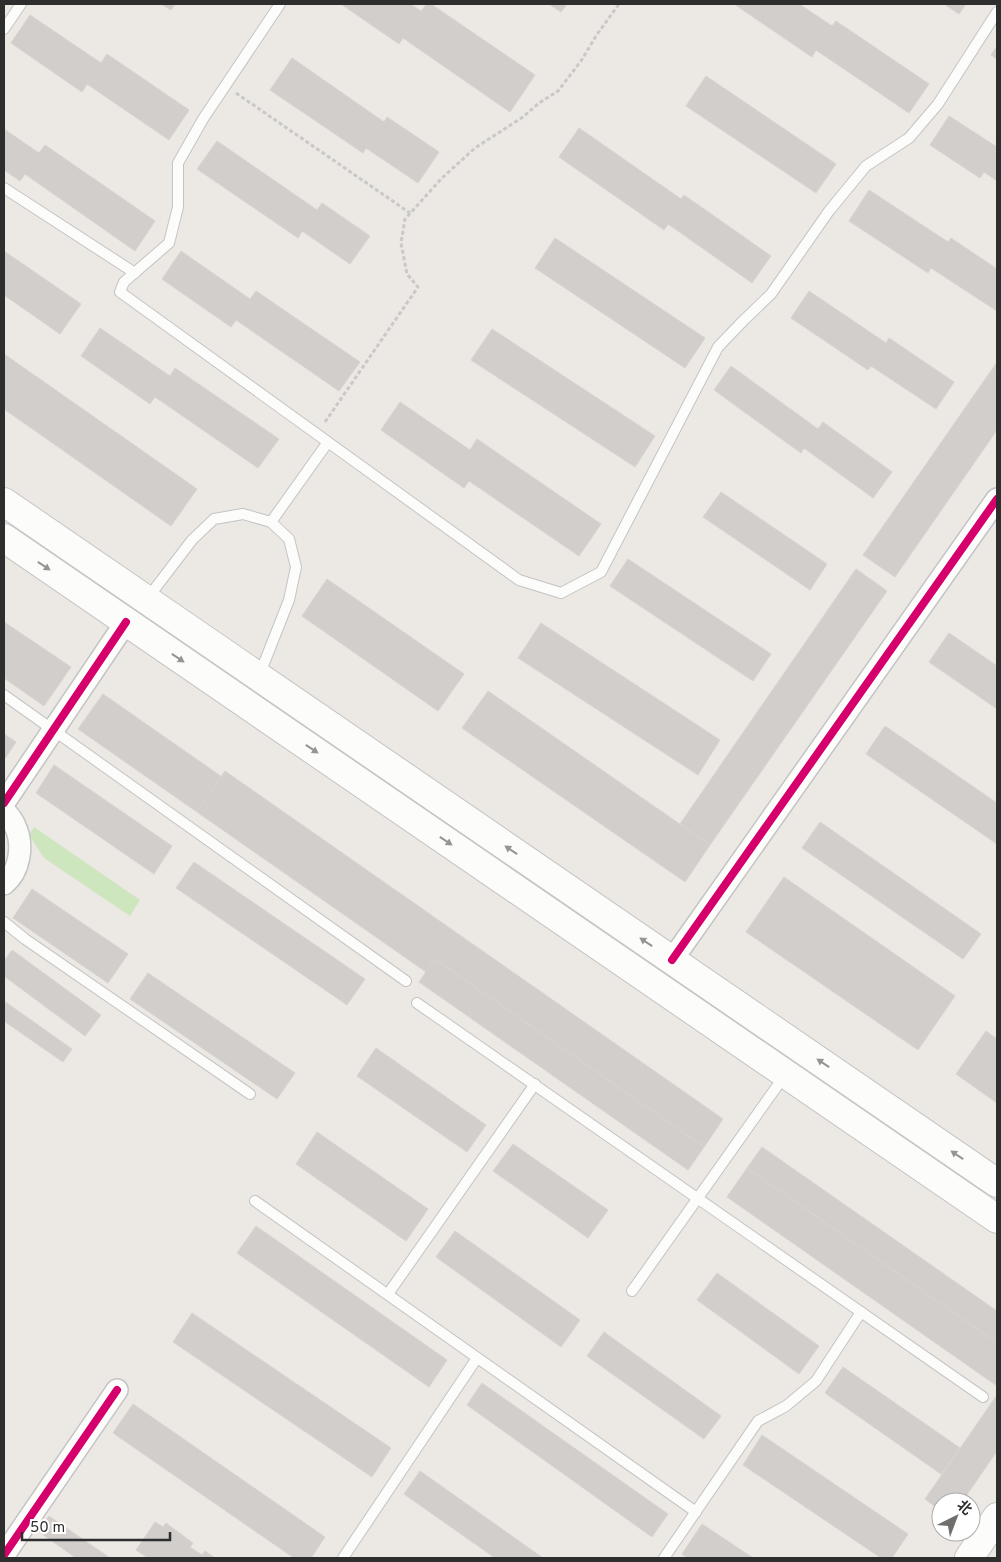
<svg xmlns="http://www.w3.org/2000/svg" width="1001" height="1562" font-family="Overpass,'Noto Sans SC',sans-serif">
<style>
.green{fill:#cee6be}
.building{fill:#d1cecb;stroke:#d7d4d0}
.lines{fill:none;stroke-linecap:round;stroke-linejoin:round}
.lane-casing{stroke:#c5c4c5;stroke-width:12}
.street-casing{stroke:#c5c4c5;stroke-width:24}
.secondary-casing{stroke:#c5c4c5;stroke-width:30}
.path{stroke:#c9c9c8;stroke-width:3;stroke-dasharray:4 2.5;stroke-linecap:butt}
.lane{stroke:#fcfcfb;stroke-width:10}
.street{stroke:#fcfcfb;stroke-width:21}
.secondary{stroke:#fcfcfb;stroke-width:28}
.cycleway-casing{stroke:#fff;stroke-width:11}
.cycleway{stroke:#d6006c;stroke-width:8}
.oneway{fill:#959594}
</style>
<rect width="100%" height="100%" fill="#ece8e4"/>
<path class="green" d="M 34,827 L 140,900 L 130,916 L 44,858 L 29,835 Z"/>
<g class="building">
<path d="M 161,4 L 175,4 L 171,10 Z"/>
<path d="M 341,4 L 410,4 L 421,11 L 427,4 L 431,4 L 535,75 L 510,112 L 403,38 L 399,44 Z"/>
<path d="M 549,4 L 567,4 L 561,12 Z"/>
<path d="M 734,4 L 799,4 L 832,26 L 836,21 L 929,84 L 909,113 L 816,50 L 812,57 Z"/>
<path d="M 944,4 L 966,4 L 959,14 Z"/>
<path d="M 30,15 L 101,63 L 107,54 L 189,110 L 169,140 L 87,84 L 82,92 L 11,43 Z"/>
<path d="M 997,46 L 997,59 L 991,55 Z"/>
<path d="M 292,58 L 384,122 L 387,117 L 439,152 L 418,183 L 366,148 L 363,153 L 270,90 Z"/>
<path d="M 706,76 L 836,164 L 816,193 L 686,106 Z"/>
<path d="M 949,116 L 997,147 L 997,181 L 984,172 L 980,178 L 930,145 Z"/>
<path d="M 579,128 L 681,199 L 684,195 L 771,256 L 752,283 L 668,224 L 664,230 L 559,157 Z"/>
<path d="M 4,129 L 39,153 L 45,145 L 155,221 L 135,251 L 25,174 L 20,181 L 4,170 Z"/>
<path d="M 217,141 L 317,210 L 322,203 L 370,236 L 350,264 L 302,231 L 298,238 L 197,169 Z"/>
<path d="M 869,190 L 948,242 L 951,238 L 997,269 L 997,311 L 931,268 L 928,273 L 849,221 Z"/>
<path d="M 555,238 L 705,338 L 685,368 L 535,268 Z"/>
<path d="M 4,251 L 81,304 L 60,334 L 4,295 Z"/>
<path d="M 181,251 L 250,299 L 256,291 L 360,362 L 339,391 L 236,320 L 231,327 L 162,279 Z"/>
<path d="M 809,291 L 886,343 L 889,338 L 954,382 L 936,409 L 871,366 L 868,370 L 791,318 Z"/>
<path d="M 100,328 L 170,376 L 175,368 L 279,439 L 258,468 L 155,397 L 150,404 L 81,356 Z"/>
<path d="M 492,329 L 655,436 L 635,467 L 471,360 Z"/>
<path d="M 4,354 L 197,489 L 171,526 L 4,409 Z"/>
<path d="M 997,362 L 997,430 L 895,577 L 863,555 Z"/>
<path d="M 731,366 L 818,429 L 823,422 L 892,472 L 873,498 L 804,448 L 801,453 L 714,390 Z"/>
<path d="M 400,402 L 470,450 L 477,439 L 601,524 L 579,556 L 469,481 L 464,488 L 381,430 Z"/>
<path d="M 721,492 L 827,564 L 810,590 L 703,517 Z"/>
<path d="M 628,559 L 771,654 L 753,681 L 610,586 Z"/>
<path d="M 856,569 L 887,591 L 710,845 L 680,824 Z"/>
<path d="M 327,579 L 464,674 L 438,711 L 302,616 Z"/>
<path d="M 4,622 L 71,667 L 44,706 L 4,678 Z"/>
<path d="M 541,623 L 720,740 L 698,775 L 518,658 Z"/>
<path d="M 949,633 L 997,666 L 997,709 L 929,662 Z"/>
<path d="M 488,691 L 710,845 L 685,882 L 462,728 Z"/>
<path d="M 103,694 L 222,777 L 197,812 L 78,729 Z"/>
<path d="M 885,726 L 997,803 L 997,844 L 866,754 Z"/>
<path d="M 4,734 L 16,742 L 4,760 Z"/>
<path d="M 54,765 L 172,846 L 154,874 L 36,793 Z"/>
<path d="M 225,771 L 723,1119 L 704,1147 L 435,959 L 426,972 L 197,812 Z"/>
<path d="M 820,822 L 981,934 L 963,959 L 802,848 Z"/>
<path d="M 194,862 L 365,979 L 347,1005 L 176,888 Z"/>
<path d="M 784,877 L 955,996 L 918,1050 L 746,932 Z"/>
<path d="M 32,889 L 128,954 L 108,983 L 13,918 Z"/>
<path d="M 12,950 L 101,1015 L 85,1036 L 4,976 L 4,961 Z"/>
<path d="M 435,959 L 704,1147 L 688,1170 L 419,982 Z"/>
<path d="M 148,973 L 295,1073 L 277,1099 L 130,999 Z"/>
<path d="M 4,1001 L 72,1049 L 63,1062 L 4,1021 Z"/>
<path d="M 986,1031 L 997,1039 L 997,1103 L 956,1074 Z"/>
<path d="M 376,1048 L 486,1125 L 467,1152 L 357,1076 Z"/>
<path d="M 317,1132 L 428,1209 L 406,1241 L 296,1164 Z"/>
<path d="M 513,1144 L 608,1210 L 588,1238 L 493,1171 Z"/>
<path d="M 762,1147 L 997,1311 L 997,1343 L 747,1168 Z"/>
<path d="M 747,1168 L 997,1343 L 997,1386 L 727,1197 Z"/>
<path d="M 256,1226 L 447,1360 L 429,1387 L 237,1253 Z"/>
<path d="M 455,1231 L 580,1320 L 561,1347 L 436,1257 Z"/>
<path d="M 717,1273 L 819,1346 L 799,1374 L 697,1300 Z"/>
<path d="M 192,1313 L 391,1448 L 372,1477 L 173,1342 Z"/>
<path d="M 604,1332 L 721,1416 L 704,1439 L 587,1356 Z"/>
<path d="M 843,1367 L 960,1448 L 941,1474 L 825,1393 Z"/>
<path d="M 482,1383 L 668,1514 L 652,1537 L 467,1405 Z"/>
<path d="M 997,1395 L 997,1451 L 962,1502 L 941,1502 L 941,1511 L 925,1499 Z"/>
<path d="M 133,1404 L 325,1537 L 311,1558 L 294,1558 L 113,1433 Z"/>
<path d="M 762,1435 L 908,1534 L 892,1558 L 881,1558 L 743,1465 Z"/>
<path d="M 420,1471 L 543,1558 L 495,1558 L 404,1494 Z"/>
<path d="M 49,1516 L 110,1558 L 76,1558 L 38,1531 Z"/>
<path d="M 155,1522 L 163,1527 L 166,1523 L 193,1543 L 190,1547 L 202,1555 L 205,1551 L 215,1558 L 148,1558 L 136,1550 Z"/>
<path d="M 702,1524 L 753,1558 L 688,1558 L 682,1554 Z"/>
</g>
<g class="lines">
<g class="lane-casing">
<g id="lane">
<path d="M 280,4 L 203,119 L 178,163 L 178,207 L 169,243 L 124,282 L 120,292 L 519,580 L 561,593 L 601,572 L 718,347 L 743,321 L 771,294 L 829,211 L 866,166 L 909,138 L 938,104 L 997,12"/>
<path d="M 4,29 L 21,4"/>
<path d="M 4,188 L 135,273"/>
<path d="M 271,522 L 328,442"/>
<path d="M 147,599 L 192,540 L 214,519 L 243,514 L 271,522 L 289,539 L 296,567 L 289,600 L 259,676"/>
<path d="M 4,695 L 406,981"/>
<path d="M 4,922 L 25,939 L 250,1094"/>
<path d="M 417,1003 L 983,1397"/>
<path d="M 255,1201 L 696,1512"/>
<path d="M 632,1291 L 785,1075"/>
<path d="M 388,1294 L 535,1084"/>
<path d="M 343,1558 L 477,1358"/>
<path d="M 664,1558 L 758,1421 L 786,1406 L 816,1381 L 861,1312"/>
</g>
</g>
<g class="street-casing">
<g id="street">
<path d="M 4,803 L 126,622"/>
<path d="M 4,810 C 8,815 13,820 15,826 C 24,845 20,871 4,884"/>
<path d="M 672,960 L 997,499"/>
<path d="M 4,1555 L 117,1390"/>
</g>
</g>
<g class="secondary-casing">
<g id="secondary">
<path d="M 4,502 L 997,1183"/>
<path d="M 4,538 L 997,1219"/>
<path d="M 969,1558 L 997,1517"/>
</g>
</g>
<g class="path">
<path d="M 236,93 L 410,213"/>
<path d="M 325,422 L 418,287 L 407,274 L 401,243 L 405,219 L 442,178 L 475,148 L 523,117 L 539,103 L 558,91 L 581,61 L 596,36 L 619,4"/>
</g>
<use href="#lane" class="lane"/>
<use href="#street" class="street"/>
<use href="#secondary" class="secondary"/>
<g class="cycleway-casing">
<g id="cycleway">
<path d="M 4,803 L 126,622"/>
<path d="M 672,960 L 997,499"/>
<path d="M 4,1555 L 117,1390"/>
</g>
</g>
<use href="#cycleway" class="cycleway"/>
</g>
<defs><path id="oneway-solid" d="M-6-.8H1V-3.2L6.5 0L1 3.2V.8H-6Z" transform="scale(1.25)"/></defs>
<g class="oneway">
<use href="#oneway-solid" transform="translate(44 566) rotate(34)"/>
<use href="#oneway-solid" transform="translate(178 658) rotate(34)"/>
<use href="#oneway-solid" transform="translate(312 749) rotate(34)"/>
<use href="#oneway-solid" transform="translate(446 841) rotate(34)"/>
<use href="#oneway-solid" transform="translate(511 850) rotate(-146)"/>
<use href="#oneway-solid" transform="translate(646 942) rotate(-146)"/>
<use href="#oneway-solid" transform="translate(823 1063) rotate(-146)"/>
<use href="#oneway-solid" transform="translate(957 1155) rotate(-146)"/>
</g>
<rect width="1001" height="1562" fill="none" stroke="#2e2e2e" stroke-width="10"/>
<g transform="translate(956 1517) rotate(42)"><circle r="24" fill="#ffffff" stroke="#ababab"/>
<path d="M0-4L9 19L0 12L-9 19Z" fill="#706f6e"/>
<text y="-8" font-size="14" font-weight="bold" text-anchor="middle" fill="#2e2e2e">北</text>
</g>
<path d="M22 1532v8h148v-8" fill="none" stroke="#2e2e2e" stroke-width="2.5"/>
<text x="30" y="1532" font-size="15" fill="#2e2e2e" stroke="#ffffff" stroke-width="4" paint-order="stroke">50 m</text>
</svg>
